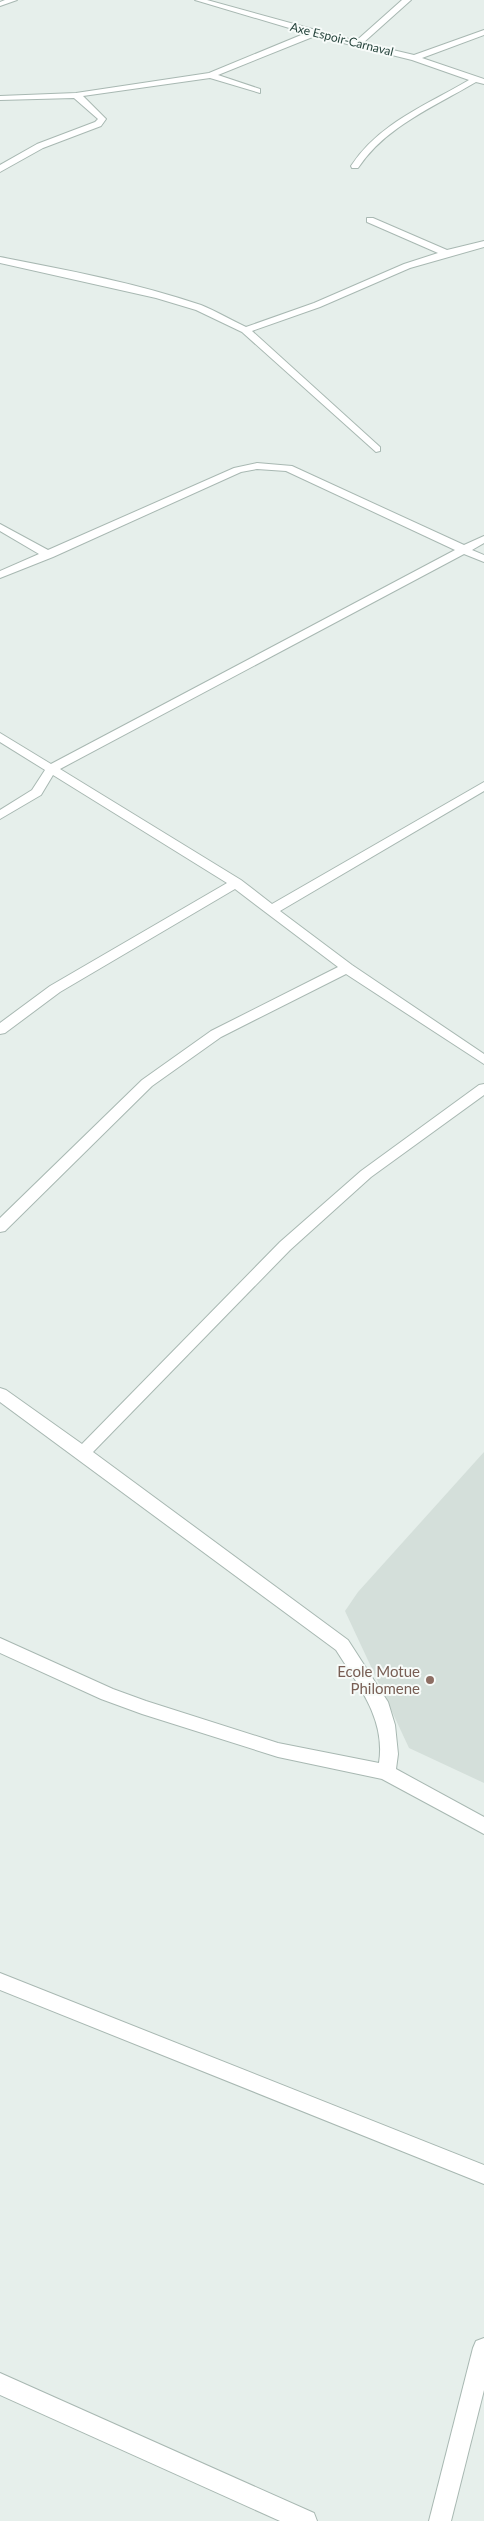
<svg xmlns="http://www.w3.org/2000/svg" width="484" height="2521" font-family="Lato,sans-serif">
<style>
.built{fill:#d4dfda}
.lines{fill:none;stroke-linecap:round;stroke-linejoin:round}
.minor-casing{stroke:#a8b8b2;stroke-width:2}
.minor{fill:#fff;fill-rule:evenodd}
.education-dot{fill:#8d6e63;stroke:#f7fbf9;stroke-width:2}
.labels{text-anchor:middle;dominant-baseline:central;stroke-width:4;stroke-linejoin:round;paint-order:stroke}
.far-street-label{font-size:12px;fill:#24423a;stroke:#f7fbf9}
.education-label{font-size:15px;fill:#785e54;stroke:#f7fbf9;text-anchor:end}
</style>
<rect width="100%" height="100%" fill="#e6efeb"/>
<path class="built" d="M 484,1452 L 484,1783 L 409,1748 L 345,1611 L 358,1592 Z"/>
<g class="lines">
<g class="minor-casing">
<g id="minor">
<path d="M 5,0 L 17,0 L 0,6 L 0,2 Z"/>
<path d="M 195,0 L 207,0 L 356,41 L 402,0 L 411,0 L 363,43 L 414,55 L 484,30 L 484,35 L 422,58 L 484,79 L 484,84 L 476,82 C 434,107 386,126 358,168 L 352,168 L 351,166 C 379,123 427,105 469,80 L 412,60 L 315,36 L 218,75 L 260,89 L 260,93 L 210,78 L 83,96 L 106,119 L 101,126 L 43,148 L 0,172 L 0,165 L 37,144 L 95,122 L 98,119 L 74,98 L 0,100 L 0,96 L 76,93 L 209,73 L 306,33 Z"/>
<path d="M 367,218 L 373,218 L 447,250 L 484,241 L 484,247 L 410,268 L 320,307 L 252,331 L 380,447 L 380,451 L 376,452 L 242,332 L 196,310 L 156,298 L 0,263 L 0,257 C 67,270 136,283 201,305 C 216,311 231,320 246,327 L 314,303 L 404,264 L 438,253 L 367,222 Z"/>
<path d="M 257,463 L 292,466 L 464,545 L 484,536 L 484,543 L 472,550 L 484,555 L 484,562 L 464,554 L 60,769 L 241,880 L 272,904 L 484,782 L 484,791 L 280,911 L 352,965 L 484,1054 L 484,1064 L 346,974 L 221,1037 L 152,1086 L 5,1231 L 0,1232 L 0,1218 L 142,1080 L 211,1031 L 338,967 L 235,889 L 60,992 L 5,1033 L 0,1034 L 0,1023 L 50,986 L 227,883 L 53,775 L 41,795 L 0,819 L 0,810 L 32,790 L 45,770 L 0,742 L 0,733 L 51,764 L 455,550 L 286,471 L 257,469 L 241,472 L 53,557 L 0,578 L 0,571 L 39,554 L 0,531 L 0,524 L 48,550 L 234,468 Z"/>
<path d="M 484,1084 L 484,1095 L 371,1177 L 290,1250 L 93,1452 L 348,1640 L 388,1702 L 395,1725 L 398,1754 L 396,1769 L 484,1817 L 484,1834 L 382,1779 L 278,1757 L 142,1714 L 101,1699 L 0,1653 L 0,1638 L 113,1689 L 146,1701 L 278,1743 L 379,1763 C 386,1719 358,1685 336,1650 L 0,1402 L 0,1388 L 6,1390 L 82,1444 L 280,1242 L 361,1171 L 479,1085 Z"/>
<path d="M 0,1973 L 484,2165 L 484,2184 L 0,1990 Z"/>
<path d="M 484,2338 L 484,2390 L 451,2521 L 429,2521 L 473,2348 L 476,2341 Z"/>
<path d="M 0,2373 L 314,2513 L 317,2521 L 280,2521 L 0,2395 Z"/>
</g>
</g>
<use href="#minor" class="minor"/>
</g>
<circle class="education-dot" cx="430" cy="1680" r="5"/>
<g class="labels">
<g class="far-street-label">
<text transform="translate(342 39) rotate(14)">Axe Espoir-Carnaval</text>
</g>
<g class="education-label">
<text x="420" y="1671">Ecole Motue<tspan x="420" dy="17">Philomene</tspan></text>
</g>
</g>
</svg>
